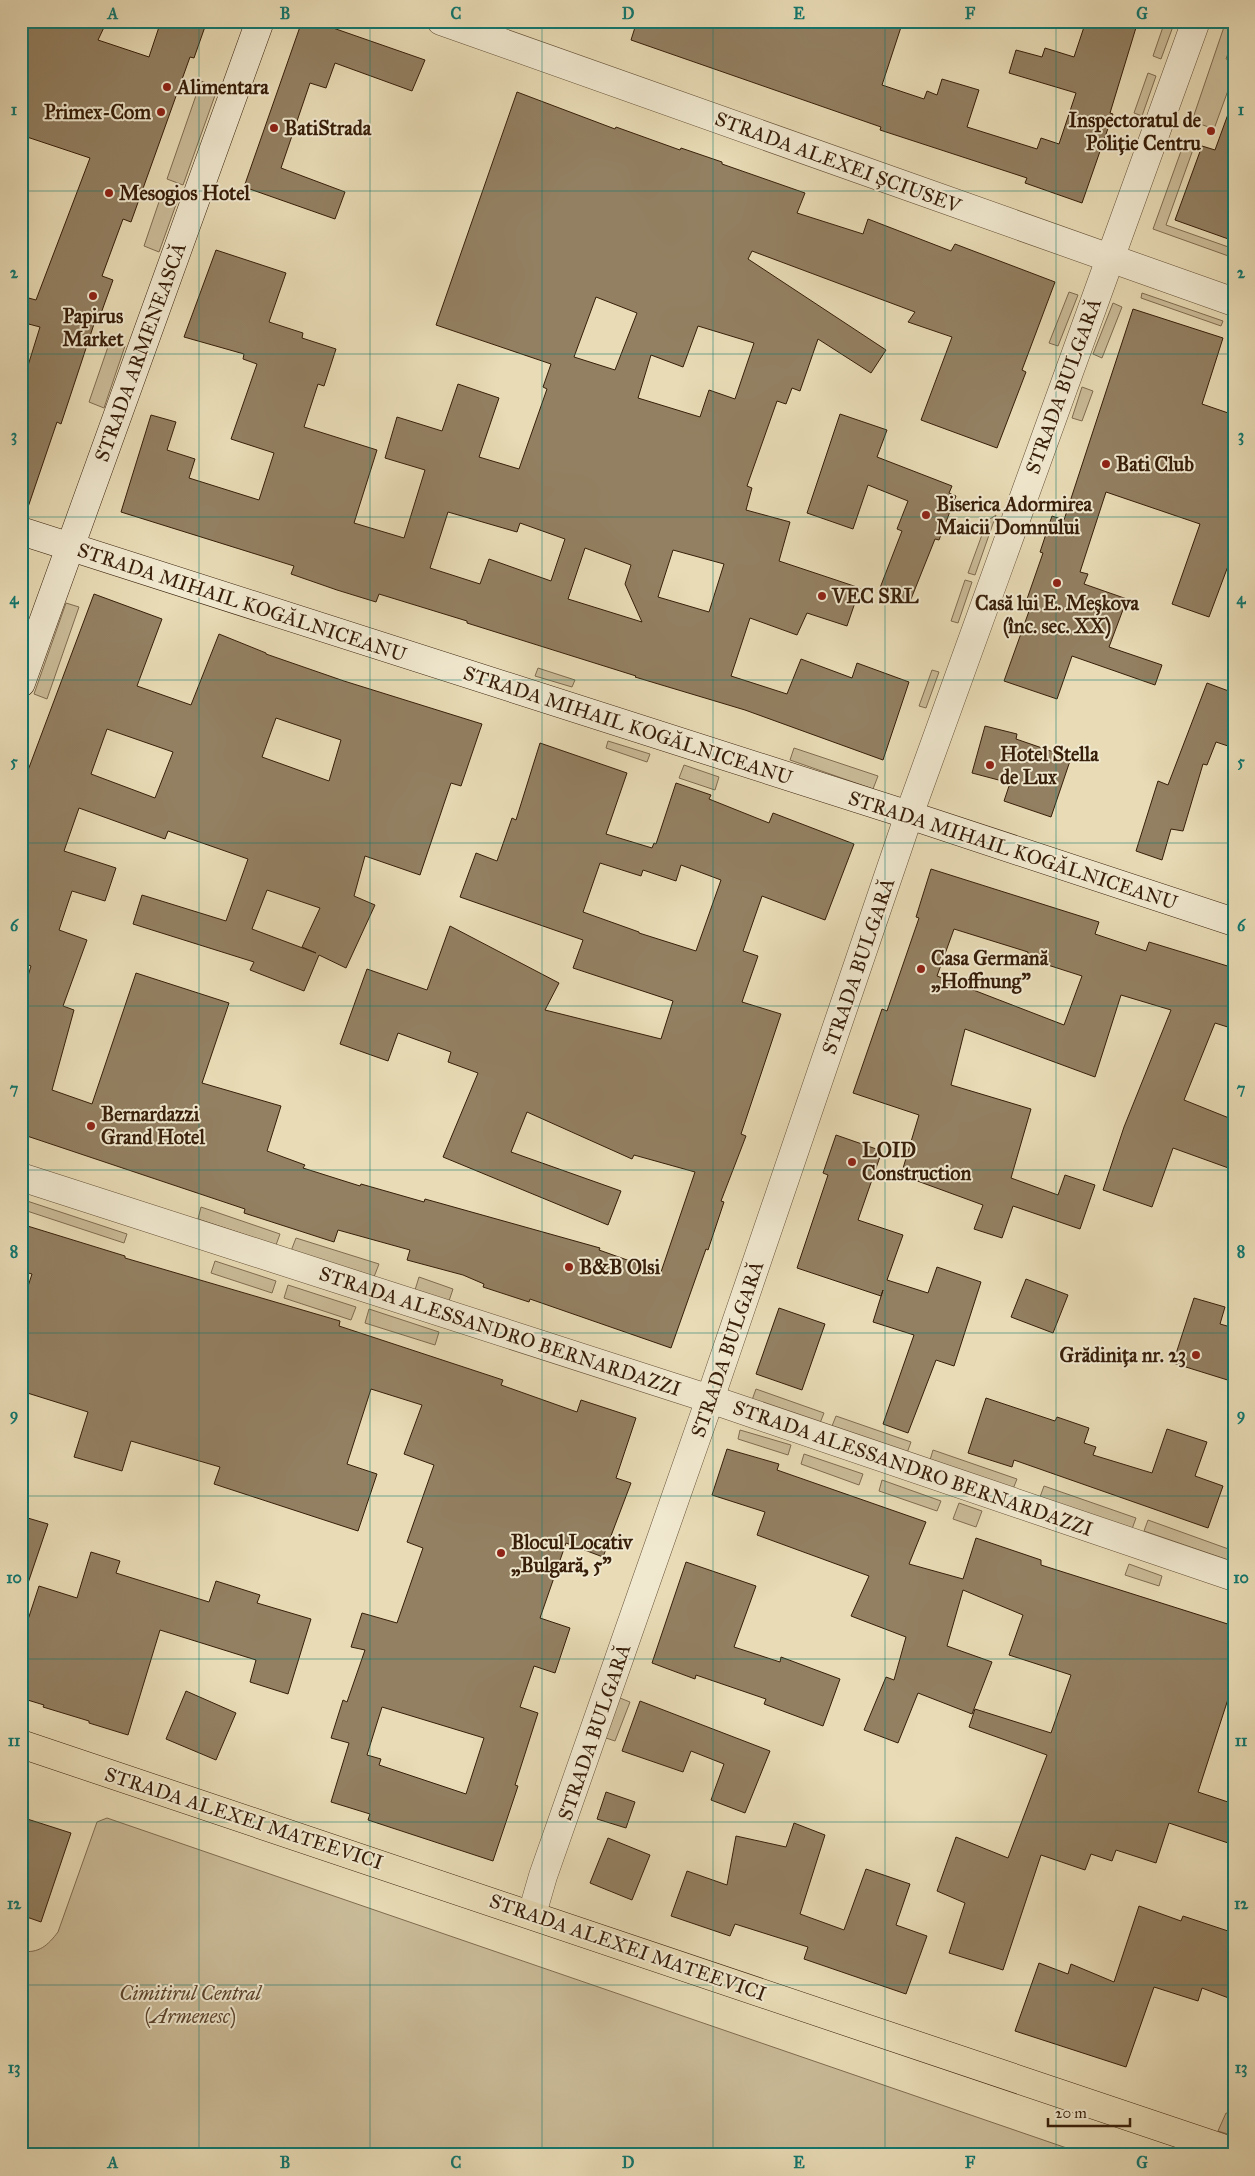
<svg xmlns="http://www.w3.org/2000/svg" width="1255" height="2176" font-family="'IM FELL Great Primer',serif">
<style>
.green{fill:#cabb98;stroke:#806c50}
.building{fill:#938062;stroke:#371e09;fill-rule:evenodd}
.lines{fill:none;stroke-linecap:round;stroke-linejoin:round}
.minor-casing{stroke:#634d34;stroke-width:29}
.secondary-casing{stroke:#371e09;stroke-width:29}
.primary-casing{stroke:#371e09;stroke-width:29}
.minor{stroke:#f0e8cf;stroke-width:28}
.secondary{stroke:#f0e8cf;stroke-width:28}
.primary{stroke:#e8dbb5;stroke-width:28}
.grid{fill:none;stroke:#0f766e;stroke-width:1;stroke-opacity:0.55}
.poi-dot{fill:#8f2418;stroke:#f0e8cf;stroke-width:2}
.labels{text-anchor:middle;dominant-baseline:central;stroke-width:4;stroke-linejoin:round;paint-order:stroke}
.poi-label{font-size:20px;font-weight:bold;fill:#371e09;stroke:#f0e8cf;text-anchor:start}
.street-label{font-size:20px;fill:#371e09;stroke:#f0e8cf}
.park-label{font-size:20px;font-style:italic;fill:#5c452d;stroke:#f0e8cf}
.neatline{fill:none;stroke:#0f766e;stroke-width:2}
.grid-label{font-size:16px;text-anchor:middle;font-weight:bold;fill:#0f766e}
</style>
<rect width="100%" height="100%" fill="#e8dbb5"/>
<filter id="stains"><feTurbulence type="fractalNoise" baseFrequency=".004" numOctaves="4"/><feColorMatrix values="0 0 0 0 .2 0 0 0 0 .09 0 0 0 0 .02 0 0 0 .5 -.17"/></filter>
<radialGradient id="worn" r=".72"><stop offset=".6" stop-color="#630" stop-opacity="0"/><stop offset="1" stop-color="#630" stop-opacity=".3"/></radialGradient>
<g class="green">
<path d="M 1165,21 L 1175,21 L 1161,59 L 1153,56 Z"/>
<path d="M 1226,21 L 1234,21 L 1234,37 L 1226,59 L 1234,62 L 1234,74 L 1214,129 L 1192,121 Z"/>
<path d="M 1148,73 L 1156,76 L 1142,116 L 1134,113 Z"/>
<path d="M 201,81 L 218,87 L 183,185 L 167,179 Z"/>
<path d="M 1185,140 L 1195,144 L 1166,225 L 1234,249 L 1234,258 L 1153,229 Z"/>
<path d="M 162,193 L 178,199 L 159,252 L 144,246 Z"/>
<path d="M 1069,292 L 1078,295 L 1058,346 L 1049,343 Z"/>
<path d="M 1142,293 L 1223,321 L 1221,326 L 1141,298 Z"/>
<path d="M 1113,303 L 1122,307 L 1102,358 L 1093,354 Z"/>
<path d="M 110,341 L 125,346 L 104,408 L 89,402 Z"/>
<path d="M 1082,387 L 1093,391 L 1082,421 L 1072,418 Z"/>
<path d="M 996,515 L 975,575 L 968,573 L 987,521 Z"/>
<path d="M 965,580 L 972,582 L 958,623 L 951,621 Z"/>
<path d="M 66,603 L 79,607 L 47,699 L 34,694 Z"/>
<path d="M 538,668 L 575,680 L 572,687 L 535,676 Z"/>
<path d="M 932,670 L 939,672 L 926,708 L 919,706 Z"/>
<path d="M 608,741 L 650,754 L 647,762 L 606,748 Z"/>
<path d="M 794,748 L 878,776 L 873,789 L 790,760 Z"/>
<path d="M 684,765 L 719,777 L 715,790 L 679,778 Z"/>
<path d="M 21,1199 L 127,1234 L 124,1243 L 21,1209 Z"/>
<path d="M 201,1207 L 280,1234 L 276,1245 L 198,1219 Z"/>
<path d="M 296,1238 L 379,1264 L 374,1277 L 291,1251 Z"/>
<path d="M 215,1261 L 276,1281 L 272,1293 L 211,1273 Z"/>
<path d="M 419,1277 L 453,1289 L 449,1301 L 415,1290 Z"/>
<path d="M 288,1285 L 356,1307 L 351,1320 L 284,1298 Z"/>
<path d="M 369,1309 L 439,1332 L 435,1345 L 365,1323 Z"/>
<path d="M 756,1389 L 824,1413 L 820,1423 L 752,1400 Z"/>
<path d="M 836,1416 L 911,1442 L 907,1453 L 832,1426 Z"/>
<path d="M 740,1430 L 791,1445 L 788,1455 L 738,1439 Z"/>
<path d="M 933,1450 L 1017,1479 L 1013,1489 L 930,1460 Z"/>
<path d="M 804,1454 L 863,1474 L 859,1485 L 801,1464 Z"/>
<path d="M 882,1480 L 941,1501 L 937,1511 L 879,1491 Z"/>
<path d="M 1044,1486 L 1136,1518 L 1132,1529 L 1040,1497 Z"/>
<path d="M 959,1503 L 982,1511 L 976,1527 L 953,1519 Z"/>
<path d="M 1148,1520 L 1234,1551 L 1234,1562 L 1144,1531 Z"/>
<path d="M 1129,1564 L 1162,1576 L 1159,1586 L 1125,1575 Z"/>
<path d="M 615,1696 L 630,1702 L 615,1741 L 600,1736 Z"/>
<path d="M 107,1818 L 1087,2155 L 21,2155 L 21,1951 C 39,1954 48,1945 58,1932 L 97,1822 Z"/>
<path d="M 1226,2113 L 1234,2115 L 1234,2136 L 1218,2131 Z"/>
</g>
<g class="building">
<path d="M 21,21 L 107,21 L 98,40 L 149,57 L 161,21 L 207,21 L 194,58 L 190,57 L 131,222 L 123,219 L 102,276 L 113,280 L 99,319 L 96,318 L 61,424 L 57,422 L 25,516 L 21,516 L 21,371 L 26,372 L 40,327 L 21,322 L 21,296 L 36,300 L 90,158 L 21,135 Z"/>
<path d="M 302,21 L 313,21 L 425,60 L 412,91 L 335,63 L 326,88 L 310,83 L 281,168 L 345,192 L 335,219 L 244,187 Z"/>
<path d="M 637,21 L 903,21 L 882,85 L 924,99 L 927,91 L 937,95 L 942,79 L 979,90 L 967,127 L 1037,149 L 1041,138 L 1059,144 L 1076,93 L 1009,73 L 1016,50 L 1042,57 L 1045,48 L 1074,57 L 1086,21 L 1138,21 L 1110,113 L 1113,114 L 1082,203 L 1025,183 L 1027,178 L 880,130 L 881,127 L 631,40 Z"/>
<path d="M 517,92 L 615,129 L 616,127 L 680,150 L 681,148 L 722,162 L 722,164 L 805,193 L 797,213 L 863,234 L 868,219 L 951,251 L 955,244 L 1055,282 L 1022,370 L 1026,372 L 997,448 L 921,420 L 952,337 L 908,322 L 915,312 L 752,251 L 748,259 L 886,350 L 871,373 L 818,339 L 800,391 L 792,388 L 786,404 L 777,401 L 747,486 L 752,488 L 746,510 L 790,522 L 779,561 L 860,588 L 847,626 L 807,613 L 797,635 L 750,618 L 731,676 L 787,694 L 801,659 L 852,678 L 857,663 L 909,682 L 883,760 L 745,710 L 635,677 L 636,676 L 467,623 L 467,621 L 379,594 L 376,602 L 337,590 L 291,574 L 294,566 L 121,512 L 151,415 L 176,422 L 167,450 L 195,459 L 189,478 L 259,500 L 274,453 L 231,439 L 257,364 L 243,359 L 244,354 L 184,337 L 216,250 L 286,273 L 269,322 L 303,333 L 302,338 L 336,349 L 324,386 L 318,384 L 304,427 L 377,450 L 354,523 L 404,538 L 425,470 L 385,458 L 397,417 L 442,431 L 458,384 L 499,398 L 479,457 L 519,469 L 547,389 L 543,387 L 551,364 L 436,325 ZM 596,297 L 637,313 L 615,370 L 574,357 ZM 698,326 L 754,343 L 735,399 L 709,390 L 700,417 L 638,398 L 651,355 L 683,367 ZM 448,512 L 517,532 L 520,523 L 565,539 L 551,581 L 489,559 L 480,584 L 430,568 ZM 585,548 L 631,565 L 625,584 L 642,622 L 568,599 ZM 673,550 L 724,564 L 709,612 L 658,597 Z"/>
<path d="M 1231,106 L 1234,106 L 1234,241 L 1175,220 L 1202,146 L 1215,150 Z"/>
<path d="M 1133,309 L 1223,338 L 1202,404 L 1234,415 L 1234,550 L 1209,617 L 1172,604 L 1200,524 L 1106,492 L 1080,572 L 1088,574 L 1084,584 L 1127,599 L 1109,647 L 1162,665 L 1155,685 L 1072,656 L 1057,699 L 1004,681 L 1033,600 L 1027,599 L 1043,553 L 1040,552 L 1052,516 L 1064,520 Z"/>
<path d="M 840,414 L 887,430 L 877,457 L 952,486 L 949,493 L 956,496 L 939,540 L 935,539 L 909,604 L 878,593 L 902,531 L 897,529 L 908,501 L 868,485 L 853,529 L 807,513 Z"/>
<path d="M 94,594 L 162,619 L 137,686 L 191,705 L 219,634 L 266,653 L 266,654 L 344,681 L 482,724 L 461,786 L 451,783 L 420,875 L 365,856 L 354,896 L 375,905 L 346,968 L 319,955 L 304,991 L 250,970 L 254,962 L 133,924 L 142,895 L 226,921 L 248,859 L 168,831 L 165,839 L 79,808 L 64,851 L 116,868 L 105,901 L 72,891 L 59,930 L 87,940 L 63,1006 L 74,1010 L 52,1090 L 92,1104 L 136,973 L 229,1003 L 202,1083 L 281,1106 L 267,1151 L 305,1165 L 303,1168 L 360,1186 L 361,1184 L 424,1202 L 425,1199 L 600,1248 L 599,1250 L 661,1272 L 695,1172 L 634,1155 L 632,1159 L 527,1112 L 511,1152 L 621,1191 L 608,1225 L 443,1157 L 478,1073 L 448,1062 L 451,1052 L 398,1033 L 388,1061 L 340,1044 L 367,969 L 427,990 L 450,926 L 559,983 L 545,1010 L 661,1039 L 673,1001 L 573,968 L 583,940 L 460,897 L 476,853 L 497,861 L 512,818 L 516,820 L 540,743 L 627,773 L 606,834 L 652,848 L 654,843 L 656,844 L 676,783 L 711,795 L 709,799 L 769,823 L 773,813 L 854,844 L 825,920 L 762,896 L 743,951 L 758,956 L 742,1002 L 781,1014 L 741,1134 L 746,1136 L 721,1201 L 724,1202 L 708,1250 L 706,1249 L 671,1348 L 530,1299 L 529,1302 L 483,1287 L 484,1284 L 463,1275 L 407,1260 L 410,1250 L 338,1230 L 334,1242 L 244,1213 L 245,1209 L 21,1134 L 21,999 L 31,966 L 21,962 L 21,789 ZM 276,718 L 341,740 L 329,781 L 262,757 ZM 107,729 L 173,752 L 155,798 L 91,774 ZM 600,863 L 641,876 L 643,870 L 676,881 L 681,865 L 721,880 L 696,951 L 639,933 L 639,932 L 583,912 ZM 267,890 L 320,908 L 302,947 L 316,953 L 252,929 Z"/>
<path d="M 1207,683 L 1234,693 L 1234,748 L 1216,742 L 1207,765 L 1203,764 L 1183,831 L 1171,829 L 1162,860 L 1136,851 L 1158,781 L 1168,785 Z"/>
<path d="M 985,726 L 1017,734 L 1016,739 L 1071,758 L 1051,817 L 1004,801 L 1010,783 L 972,773 Z"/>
<path d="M 931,869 L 1099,922 L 1095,934 L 1146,951 L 1149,942 L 1234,968 L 1234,1029 L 1215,1023 L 1184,1100 L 1234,1120 L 1234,1170 L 1173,1148 L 1152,1207 L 1103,1190 L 1124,1127 L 1171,1010 L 1121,995 L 1095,1077 L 965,1029 L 951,1085 L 1031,1109 L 1011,1178 L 1058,1195 L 1065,1175 L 1095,1185 L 1080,1229 L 1013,1206 L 1002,1238 L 974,1229 L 983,1205 L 901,1175 L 919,1115 L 853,1093 L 882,1009 L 887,1011 L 919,918 L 916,917 ZM 954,929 L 1028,952 L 1026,958 L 1082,976 L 1064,1025 L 937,976 Z"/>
<path d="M 836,1135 L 882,1151 L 858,1220 L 903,1235 L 887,1280 L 928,1293 L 937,1267 L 981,1282 L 954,1366 L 936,1360 L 908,1433 L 883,1424 L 914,1335 L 873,1322 L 883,1290 L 881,1296 L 797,1268 L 828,1175 L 823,1173 Z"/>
<path d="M 21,1224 L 125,1256 L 125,1258 L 340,1321 L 339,1326 L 503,1380 L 501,1385 L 577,1412 L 581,1400 L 636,1418 L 616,1478 L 631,1483 L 603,1557 L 566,1543 L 540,1618 L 570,1628 L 555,1673 L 534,1666 L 520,1707 L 538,1713 L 515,1785 L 518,1786 L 493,1861 L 368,1820 L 370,1814 L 331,1802 L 349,1743 L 331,1738 L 343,1700 L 347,1702 L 365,1650 L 351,1647 L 362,1613 L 397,1623 L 423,1548 L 407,1542 L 434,1465 L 404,1454 L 422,1405 L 371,1389 L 347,1464 L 377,1474 L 358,1531 L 214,1484 L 220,1467 L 131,1441 L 122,1471 L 74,1457 L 88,1412 L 21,1391 L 21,1308 L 32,1274 L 21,1271 ZM 382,1707 L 484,1738 L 466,1794 L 379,1765 L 381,1759 L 367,1755 Z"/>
<path d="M 1026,1279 L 1068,1295 L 1053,1333 L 1011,1317 Z"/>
<path d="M 1194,1298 L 1225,1307 L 1220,1324 L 1234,1328 L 1234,1382 L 1173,1363 Z"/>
<path d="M 779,1308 L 825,1324 L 802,1390 L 756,1374 Z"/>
<path d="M 986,1398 L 1055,1421 L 1057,1417 L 1089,1428 L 1084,1443 L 1096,1447 L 1093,1455 L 1152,1473 L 1167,1429 L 1207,1442 L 1195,1476 L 1223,1486 L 1208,1528 L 1014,1460 L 1012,1467 L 968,1453 Z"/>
<path d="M 727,1449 L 779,1464 L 777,1470 L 926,1522 L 909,1564 L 963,1579 L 976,1538 L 1041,1560 L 1041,1565 L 1234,1626 L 1234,1695 L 1230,1693 L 1198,1792 L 1234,1804 L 1234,1845 L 1169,1823 L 1156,1863 L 1116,1850 L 1112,1861 L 1091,1854 L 1085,1870 L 1041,1855 L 1003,1970 L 949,1953 L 965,1903 L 937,1891 L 956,1837 L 1008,1858 L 1047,1755 L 969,1727 L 975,1709 L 1051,1733 L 1071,1675 L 1009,1655 L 1023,1615 L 963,1590 L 947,1646 L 992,1662 L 972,1714 L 918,1693 L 898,1743 L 864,1730 L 886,1677 L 894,1680 L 906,1637 L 851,1616 L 869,1576 L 757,1535 L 765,1512 L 712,1495 Z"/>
<path d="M 21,1516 L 48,1524 L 25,1592 L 21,1591 Z"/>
<path d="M 91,1552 L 120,1561 L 116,1573 L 209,1602 L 216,1581 L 260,1595 L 257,1603 L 311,1619 L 288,1694 L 250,1682 L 256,1660 L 160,1630 L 128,1735 L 89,1723 L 89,1721 L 43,1707 L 44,1705 L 21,1698 L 21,1641 L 39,1586 L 77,1598 Z"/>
<path d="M 686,1562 L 756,1586 L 734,1647 L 780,1662 L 781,1657 L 840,1679 L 823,1726 L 764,1704 L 766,1699 L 696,1675 L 695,1679 L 652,1663 Z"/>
<path d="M 186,1691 L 236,1713 L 216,1760 L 166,1739 Z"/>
<path d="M 640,1701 L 770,1751 L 745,1813 L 711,1800 L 724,1764 L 691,1751 L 683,1772 L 622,1751 Z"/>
<path d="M 606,1792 L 635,1802 L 626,1828 L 597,1819 Z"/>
<path d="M 21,1817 L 71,1833 L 41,1922 L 21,1915 Z"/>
<path d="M 794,1823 L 825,1835 L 800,1914 L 844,1930 L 866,1869 L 910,1884 L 896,1925 L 927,1936 L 906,1994 L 804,1959 L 808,1947 L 735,1924 L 730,1936 L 671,1916 L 687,1871 L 727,1885 L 736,1836 L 786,1847 Z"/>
<path d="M 608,1838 L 650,1855 L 632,1900 L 590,1883 Z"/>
<path d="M 1139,1906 L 1181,1921 L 1183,1916 L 1234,1933 L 1234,2000 L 1202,1988 L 1198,2001 L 1154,1987 L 1126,2067 L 1015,2031 L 1039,1963 L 1068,1974 L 1071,1964 L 1114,1982 Z"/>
</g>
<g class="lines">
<g class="minor-casing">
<g id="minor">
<path d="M 441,21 L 1234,302"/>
<path d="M 21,1177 L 710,1399 L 1234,1577"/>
<path d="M 532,1914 L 543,1876 L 710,1399 L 909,815 L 1196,21"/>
</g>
</g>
<g class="secondary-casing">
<g id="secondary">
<path d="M 21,531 L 909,815 L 1234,922"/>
<path d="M 21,683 L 260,21"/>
</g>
</g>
<g class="primary-casing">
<path id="primary" d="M 21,1744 L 1234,2152"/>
</g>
<use href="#minor" class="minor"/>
<use href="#secondary" class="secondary"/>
<use href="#primary" class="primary"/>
</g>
<path class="grid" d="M 199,21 L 199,2155M 370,21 L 370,2155M 542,21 L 542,2155M 713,21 L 713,2155M 885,21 L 885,2155M 1056,21 L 1056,2155M 21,191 L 1234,191M 21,354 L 1234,354M 21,517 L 1234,517M 21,680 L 1234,680M 21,843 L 1234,843M 21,1006 L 1234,1006M 21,1170 L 1234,1170M 21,1333 L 1234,1333M 21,1496 L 1234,1496M 21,1659 L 1234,1659M 21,1822 L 1234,1822M 21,1985 L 1234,1985"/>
<g class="poi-dot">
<circle cx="167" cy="87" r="5"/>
<circle cx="161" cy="112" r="5"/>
<circle cx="274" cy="128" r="5"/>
<circle cx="1211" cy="131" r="5"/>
<circle cx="109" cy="193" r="5"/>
<circle cx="93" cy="296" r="5"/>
<circle cx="1106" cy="464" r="5"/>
<circle cx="926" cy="515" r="5"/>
<circle cx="1057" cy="583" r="5"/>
<circle cx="822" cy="596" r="5"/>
<circle cx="990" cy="765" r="5"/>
<circle cx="921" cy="969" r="5"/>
<circle cx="91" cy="1126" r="5"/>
<circle cx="852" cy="1162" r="5"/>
<circle cx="569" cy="1267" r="5"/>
<circle cx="1196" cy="1355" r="5"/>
<circle cx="501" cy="1553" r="5"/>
</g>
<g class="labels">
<g class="poi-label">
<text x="177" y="87">Alimentara</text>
<text x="151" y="112" text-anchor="end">Primex-Com</text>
<text x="1201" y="120" text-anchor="end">Inspectoratul de<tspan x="1201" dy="23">Poliție Centru</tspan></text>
<text x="284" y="128">BatiStrada</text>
<text x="119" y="193">Mesogios Hotel</text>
<text x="93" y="316" text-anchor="middle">Papirus<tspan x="93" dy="23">Market</tspan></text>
<text x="1116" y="464">Bati Club</text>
<text x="936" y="504">Biserica Adormirea<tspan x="936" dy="23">Maicii Domnului</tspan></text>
<text x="832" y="596">VEC SRL</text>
<text x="1057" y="603" text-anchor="middle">Casă lui E. Meșkova<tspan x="1057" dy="23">(înc. sec. XX)</tspan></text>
<text x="1000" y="754">Hotel Stella<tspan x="1000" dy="23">de Lux</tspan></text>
<text x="931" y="958">Casa Germană<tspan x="931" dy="23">„Hoffnung”</tspan></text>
<text x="101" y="1114">Bernardazzi<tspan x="101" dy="23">Grand Hotel</tspan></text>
<text x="862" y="1150">LOID<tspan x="862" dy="23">Construction</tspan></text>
<text x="579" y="1267">B&amp;B Olsi</text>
<text x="1186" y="1355" text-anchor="end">Grădinița nr. 23</text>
<text x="511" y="1542">Blocul Locativ<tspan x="511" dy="23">„Bulgară, 5”</tspan></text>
</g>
<g class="street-label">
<text transform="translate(838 162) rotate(20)">STRADA ALEXEI ȘCIUSEV</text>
<text transform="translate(140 352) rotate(-70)">STRADA ARMENEASCĂ</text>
<text transform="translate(1063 386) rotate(-70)">STRADA BULGARĂ</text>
<text transform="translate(242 602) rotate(18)">STRADA MIHAIL KOGĂLNICEANU</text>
<text transform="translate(628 725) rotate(18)">STRADA MIHAIL KOGĂLNICEANU</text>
<text transform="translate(1013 850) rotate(18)">STRADA MIHAIL KOGĂLNICEANU</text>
<text transform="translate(858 966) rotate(-71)">STRADA BULGARĂ</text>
<text transform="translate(500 1331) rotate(18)">STRADA ALESSANDRO BERNARDAZZI</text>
<text transform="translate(727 1349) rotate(-71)">STRADA BULGARĂ</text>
<text transform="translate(913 1468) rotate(19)">STRADA ALESSANDRO BERNARDAZZI</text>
<text transform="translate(594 1732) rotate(-71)">STRADA BULGARĂ</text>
<text transform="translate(244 1818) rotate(18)">STRADA ALEXEI MATEEVICI</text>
<text transform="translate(628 1947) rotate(19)">STRADA ALEXEI MATEEVICI</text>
</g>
<g class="park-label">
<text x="190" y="1993">Cimitirul Central<tspan x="190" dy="23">(Armenesc)</tspan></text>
</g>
</g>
<rect width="1255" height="2176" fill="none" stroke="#e8dbb5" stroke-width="55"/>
<path d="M1048 2118v8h82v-8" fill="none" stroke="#371e09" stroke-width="2.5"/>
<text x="1055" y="2118" font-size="15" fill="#371e09" stroke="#f0e8cf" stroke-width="4" paint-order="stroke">20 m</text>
<rect x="28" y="28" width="1200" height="2120" class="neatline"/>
<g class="grid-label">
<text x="113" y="19">A</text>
<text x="285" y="19">B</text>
<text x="456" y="19">C</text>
<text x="628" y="19">D</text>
<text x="799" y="19">E</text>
<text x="970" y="19">F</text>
<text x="1142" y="19">G</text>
<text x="14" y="115">1</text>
<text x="1241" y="115">1</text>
<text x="14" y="278">2</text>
<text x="1241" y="278">2</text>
<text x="14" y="441">3</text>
<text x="1241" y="441">3</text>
<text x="14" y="604">4</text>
<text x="1241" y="604">4</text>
<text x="14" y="767">5</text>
<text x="1241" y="767">5</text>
<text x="14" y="931">6</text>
<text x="1241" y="931">6</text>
<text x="14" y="1094">7</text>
<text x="1241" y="1094">7</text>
<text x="14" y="1257">8</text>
<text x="1241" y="1257">8</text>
<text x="14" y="1420">9</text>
<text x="1241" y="1420">9</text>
<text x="14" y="1583">10</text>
<text x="1241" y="1583">10</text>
<text x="14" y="1746">11</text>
<text x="1241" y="1746">11</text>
<text x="14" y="1909">12</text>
<text x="1241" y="1909">12</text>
<text x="14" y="2073">13</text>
<text x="1241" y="2073">13</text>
<text x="113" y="2168">A</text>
<text x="285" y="2168">B</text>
<text x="456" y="2168">C</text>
<text x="628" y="2168">D</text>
<text x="799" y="2168">E</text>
<text x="970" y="2168">F</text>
<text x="1142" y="2168">G</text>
</g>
<rect width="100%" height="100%" filter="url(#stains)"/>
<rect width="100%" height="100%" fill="url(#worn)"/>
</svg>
